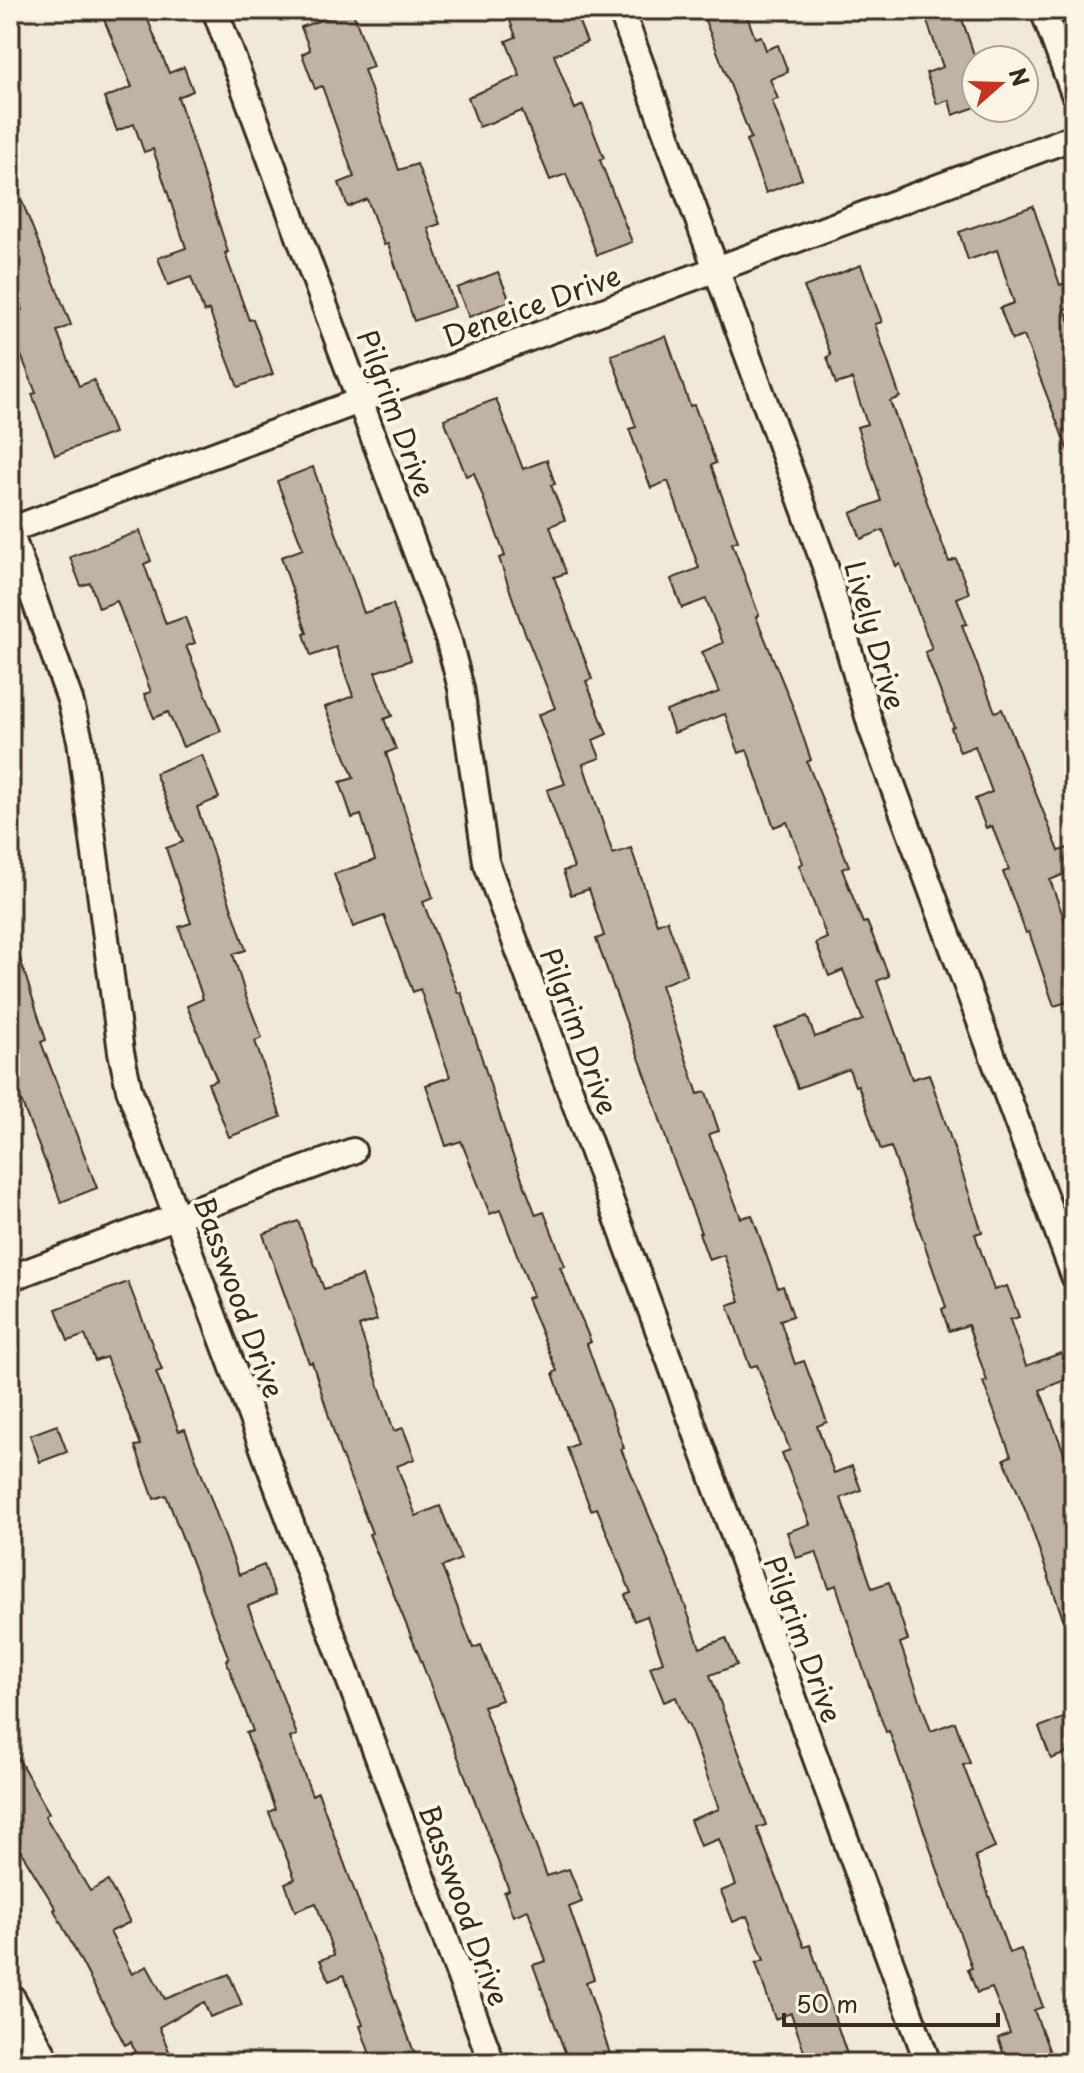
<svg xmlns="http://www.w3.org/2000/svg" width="1084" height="2073" font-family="'Playpen Sans',sans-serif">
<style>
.building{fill:#beb3a4;stroke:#3b2a1e;stroke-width:2}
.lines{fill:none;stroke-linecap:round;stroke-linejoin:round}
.minor-casing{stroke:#3b2a1e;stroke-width:30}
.tertiary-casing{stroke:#3b2a1e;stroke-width:36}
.minor{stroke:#fcf5e5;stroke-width:24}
.tertiary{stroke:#fcf5e5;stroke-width:30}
.labels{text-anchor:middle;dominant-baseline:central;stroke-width:8;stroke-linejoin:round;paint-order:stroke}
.street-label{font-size:28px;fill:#3b2a1e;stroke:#fcf5e5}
</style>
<rect width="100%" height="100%" fill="#f0e9d9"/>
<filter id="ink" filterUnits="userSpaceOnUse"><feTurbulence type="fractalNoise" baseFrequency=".0125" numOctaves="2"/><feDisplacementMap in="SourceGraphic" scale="16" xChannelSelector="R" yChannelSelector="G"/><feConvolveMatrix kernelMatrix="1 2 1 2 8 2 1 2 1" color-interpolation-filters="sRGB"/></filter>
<g filter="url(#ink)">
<g class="building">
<path d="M 100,10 L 144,10 L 169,73 L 184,67 L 193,91 L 178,97 L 228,252 L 225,253 L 249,320 L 253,319 L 273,374 L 238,387 L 209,310 L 204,312 L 191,277 L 168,285 L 158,258 L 186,248 L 153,149 L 144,152 L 134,124 L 117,131 L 104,98 L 132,87 Z"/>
<path d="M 348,10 L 352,10 L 373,67 L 364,70 L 399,170 L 417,164 L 440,224 L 428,228 L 455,307 L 414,321 L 388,244 L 384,245 L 367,199 L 348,207 L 339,183 L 354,177 L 322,86 L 315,89 L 302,54 L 310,50 L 301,27 Z"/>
<path d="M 506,10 L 574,10 L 587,42 L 554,55 L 575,109 L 583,105 L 604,158 L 600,160 L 632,242 L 597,255 L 566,174 L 550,180 L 522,111 L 479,127 L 468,97 L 520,76 L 506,41 L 516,37 Z"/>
<path d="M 701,10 L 745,10 L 755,38 L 761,36 L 766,50 L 778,45 L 788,72 L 770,79 L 778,99 L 772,101 L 802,179 L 766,193 L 746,140 L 751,138 Z"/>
<path d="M 923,10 L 959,10 L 976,61 L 976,107 L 953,115 L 949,100 L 937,104 L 926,73 L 943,67 Z"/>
<path d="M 12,176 L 71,325 L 57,331 L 79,386 L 94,380 L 114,433 L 55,455 L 32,394 L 36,393 L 17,345 L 10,348 L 10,314 L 22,310 L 10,279 Z"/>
<path d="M 1033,206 L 1060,285 L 1074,280 L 1074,306 L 1065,309 L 1074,331 L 1074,461 L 1072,461 L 1024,336 L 1012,340 L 1000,308 L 1014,303 L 997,250 L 968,260 L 959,232 Z"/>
<path d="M 861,265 L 882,322 L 875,324 L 900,397 L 890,401 L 949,562 L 956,559 L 969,593 L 957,598 L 967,624 L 962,625 L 995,712 L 1002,709 L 1059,851 L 1074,846 L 1074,870 L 1050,880 L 1069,932 L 1074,930 L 1074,1000 L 1054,1006 L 1029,932 L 1026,933 L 1003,872 L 1009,870 L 992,826 L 986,828 L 975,799 L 992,792 L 975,746 L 960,752 L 951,728 L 954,727 L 925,652 L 932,649 L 900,564 L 896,566 L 883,530 L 861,539 L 851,513 L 881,501 L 857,427 L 867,424 L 852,379 L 836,384 L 827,357 L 831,355 L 804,287 Z"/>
<path d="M 498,272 L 510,301 L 469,317 L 457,288 Z"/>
<path d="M 666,336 L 690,406 L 694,405 L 716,463 L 711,465 L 738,541 L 732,543 L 759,615 L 756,617 L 793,707 L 811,760 L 807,762 L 849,866 L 842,869 L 863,923 L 867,922 L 889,976 L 877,981 L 912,1079 L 929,1074 L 982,1232 L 975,1234 L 994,1290 L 1007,1286 L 1019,1317 L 1010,1320 L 1026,1366 L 1061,1353 L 1070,1378 L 1040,1390 L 1074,1479 L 1074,1638 L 1070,1639 L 1026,1512 L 1004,1459 L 1011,1456 L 983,1382 L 987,1381 L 968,1325 L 949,1331 L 942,1309 L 946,1307 L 891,1147 L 881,1150 L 858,1085 L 855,1086 L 849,1069 L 798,1088 L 775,1028 L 807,1016 L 815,1037 L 863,1020 L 843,970 L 829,976 L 816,943 L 827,938 L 799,865 L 803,863 L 787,822 L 774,827 L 747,750 L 739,753 L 725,714 L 674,733 L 666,711 L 719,692 L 702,652 L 723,643 L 706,599 L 682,608 L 671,579 L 699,568 L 668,481 L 651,488 L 629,429 L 636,427 L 611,355 Z"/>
<path d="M 496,399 L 523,469 L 547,460 L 555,484 L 551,485 L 565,520 L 550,526 L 566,573 L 554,577 L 592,679 L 586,681 L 607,734 L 593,740 L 600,758 L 583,764 L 613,854 L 631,848 L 657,924 L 667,920 L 687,975 L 661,985 L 698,1094 L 706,1092 L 719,1131 L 709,1134 L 741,1218 L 752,1215 L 778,1288 L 783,1286 L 793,1316 L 780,1320 L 795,1364 L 804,1361 L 827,1422 L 817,1426 L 834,1473 L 852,1466 L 861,1490 L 841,1498 L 872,1588 L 889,1582 L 908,1640 L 900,1643 L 931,1731 L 955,1722 L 970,1763 L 963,1765 L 995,1848 L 975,1856 L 1009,1953 L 1021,1949 L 1043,2007 L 1034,2010 L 1054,2063 L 1007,2063 L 998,2038 L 1010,2033 L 992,1988 L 977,1993 L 968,1969 L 972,1968 L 889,1731 L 886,1732 L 864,1671 L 836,1585 L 829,1588 L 816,1552 L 796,1558 L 787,1532 L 810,1524 L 782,1453 L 790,1450 L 757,1365 L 750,1367 L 728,1305 L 740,1301 L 724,1255 L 709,1260 L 699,1233 L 701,1233 L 669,1148 L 649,1085 L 596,939 L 604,936 L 589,889 L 571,895 L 563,871 L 574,868 L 547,790 L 565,784 L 538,715 L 555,708 L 520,620 L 499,558 L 505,556 L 474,473 L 466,476 L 444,419 Z"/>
<path d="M 313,467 L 364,613 L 393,604 L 411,660 L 375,672 L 392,716 L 384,719 L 396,749 L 386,753 L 433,898 L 423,902 L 458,993 L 461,992 L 510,1148 L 536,1215 L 544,1212 L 565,1266 L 560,1267 L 591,1342 L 587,1344 L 624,1448 L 621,1449 L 675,1577 L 700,1648 L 726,1638 L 737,1665 L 710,1675 L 766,1825 L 757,1828 L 804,1947 L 810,1945 L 850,2063 L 808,2063 L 791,2013 L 775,2019 L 756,1963 L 764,1960 L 747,1916 L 733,1922 L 721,1891 L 736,1885 L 719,1839 L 700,1846 L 690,1820 L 719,1809 L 688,1724 L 686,1724 L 676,1697 L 664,1702 L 650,1667 L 663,1662 L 647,1616 L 634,1621 L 625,1595 L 631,1593 L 597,1508 L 591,1510 L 567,1448 L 577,1444 L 553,1373 L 557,1371 L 527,1298 L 533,1296 L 500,1210 L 490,1214 L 461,1141 L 446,1146 L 426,1085 L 450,1077 L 420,989 L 413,992 L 384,916 L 353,927 L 334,874 L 375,860 L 361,815 L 352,818 L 340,782 L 354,778 L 325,707 L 353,696 L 336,647 L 311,656 L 304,634 L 307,633 L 281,557 L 303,549 L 277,481 Z"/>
<path d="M 140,531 L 151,561 L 144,564 L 166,624 L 185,617 L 195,643 L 186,646 L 221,731 L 183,747 L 168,712 L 154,718 L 144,694 L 151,692 L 117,601 L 99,608 L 90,583 L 81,586 L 70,557 Z"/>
<path d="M 202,755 L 219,798 L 197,807 L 246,950 L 233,954 L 246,997 L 262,1038 L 255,1041 L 281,1117 L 229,1137 L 208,1083 L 217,1080 L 187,1006 L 203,999 L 179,927 L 191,923 L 166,848 L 183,842 L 155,773 Z"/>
<path d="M 10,943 L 15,943 L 46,1040 L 41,1042 L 97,1188 L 61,1202 L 10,1073 Z"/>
<path d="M 298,1221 L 324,1289 L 362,1276 L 377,1320 L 359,1326 L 394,1431 L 403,1428 L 415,1459 L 397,1466 L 416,1516 L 440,1506 L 461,1559 L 442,1567 L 473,1648 L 481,1645 L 502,1700 L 483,1706 L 547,1876 L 569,1869 L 582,1902 L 569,1907 L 594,1979 L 586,1982 L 613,2063 L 569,2063 L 533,1965 L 546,1961 L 528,1910 L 513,1916 L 504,1892 L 509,1890 L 418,1653 L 369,1534 L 372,1533 L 340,1452 L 312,1362 L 309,1363 L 263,1234 Z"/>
<path d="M 128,1282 L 162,1370 L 156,1372 L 179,1431 L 185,1429 L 239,1575 L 264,1565 L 275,1595 L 248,1606 L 297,1735 L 290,1738 L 312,1795 L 318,1792 L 418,2063 L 373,2063 L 360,2026 L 363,2025 L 344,1975 L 329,1981 L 320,1960 L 334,1955 L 316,1903 L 295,1911 L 285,1883 L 295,1879 L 269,1812 L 275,1809 L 246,1733 L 253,1731 L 226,1660 L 229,1659 L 166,1495 L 154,1499 L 135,1446 L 141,1445 L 106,1357 L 95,1361 L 85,1335 L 68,1341 L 56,1309 Z"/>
<path d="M 57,1425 L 67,1452 L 40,1462 L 30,1435 Z"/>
<path d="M 1069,1716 L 1074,1730 L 1074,1750 L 1051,1759 L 1039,1727 Z"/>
<path d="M 10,1744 L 49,1813 L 45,1816 L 90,1891 L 108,1881 L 130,1922 L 110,1932 L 132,1974 L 147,1966 L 165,1999 L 229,1974 L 242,2005 L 210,2017 L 204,2002 L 159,2027 L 174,2063 L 139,2063 L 131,2042 L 125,2045 L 54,1910 L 56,1909 L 17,1845 L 20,1843 L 10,1826 Z"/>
</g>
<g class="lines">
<g class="minor-casing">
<g id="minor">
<path d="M 215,10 L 448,638 L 461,688 L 486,862 L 928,2063"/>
<path d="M 621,10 L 825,566 L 871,727 L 1074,1276"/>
<path d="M 1043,10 L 1074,94"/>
<path d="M 10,530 L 1074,137"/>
<path d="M 10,532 L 70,700 L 80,740 L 121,1052 L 129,1089 L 492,2063"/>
<path d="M 10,1278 L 353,1151"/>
</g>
</g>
<g class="tertiary-casing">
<path id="tertiary" d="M 10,2000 L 45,2063"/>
</g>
<use href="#minor" class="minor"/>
<use href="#tertiary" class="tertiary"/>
</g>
</g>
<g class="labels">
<g class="street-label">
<text transform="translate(531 305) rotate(-20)">Deneice Drive</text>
<text transform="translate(397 413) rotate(70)">Pilgrim Drive</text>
<text transform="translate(876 635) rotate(74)">Lively Drive</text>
<text transform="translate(580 1031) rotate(70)">Pilgrim Drive</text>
<text transform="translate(240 1297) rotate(70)">Basswood Drive</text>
<text transform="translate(804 1639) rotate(70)">Pilgrim Drive</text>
<text transform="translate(465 1905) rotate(70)">Basswood Drive</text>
</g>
</g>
<rect width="1084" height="2073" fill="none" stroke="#fcf5e5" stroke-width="40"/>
<rect x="20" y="20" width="1044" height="2033" fill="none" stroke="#3b2a1e" stroke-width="3" filter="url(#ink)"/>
<g transform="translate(1000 84) rotate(70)"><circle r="38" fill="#fcf5e5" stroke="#afa495" stroke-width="2"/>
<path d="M0-6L14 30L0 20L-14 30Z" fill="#c8321e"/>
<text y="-12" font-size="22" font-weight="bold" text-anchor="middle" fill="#3b2a1e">N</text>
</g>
<path d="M784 2013v12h214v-12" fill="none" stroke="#3b2a1e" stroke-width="4"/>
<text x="796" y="2013" font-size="24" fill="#3b2a1e" stroke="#fcf5e5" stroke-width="6" paint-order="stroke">50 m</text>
</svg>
